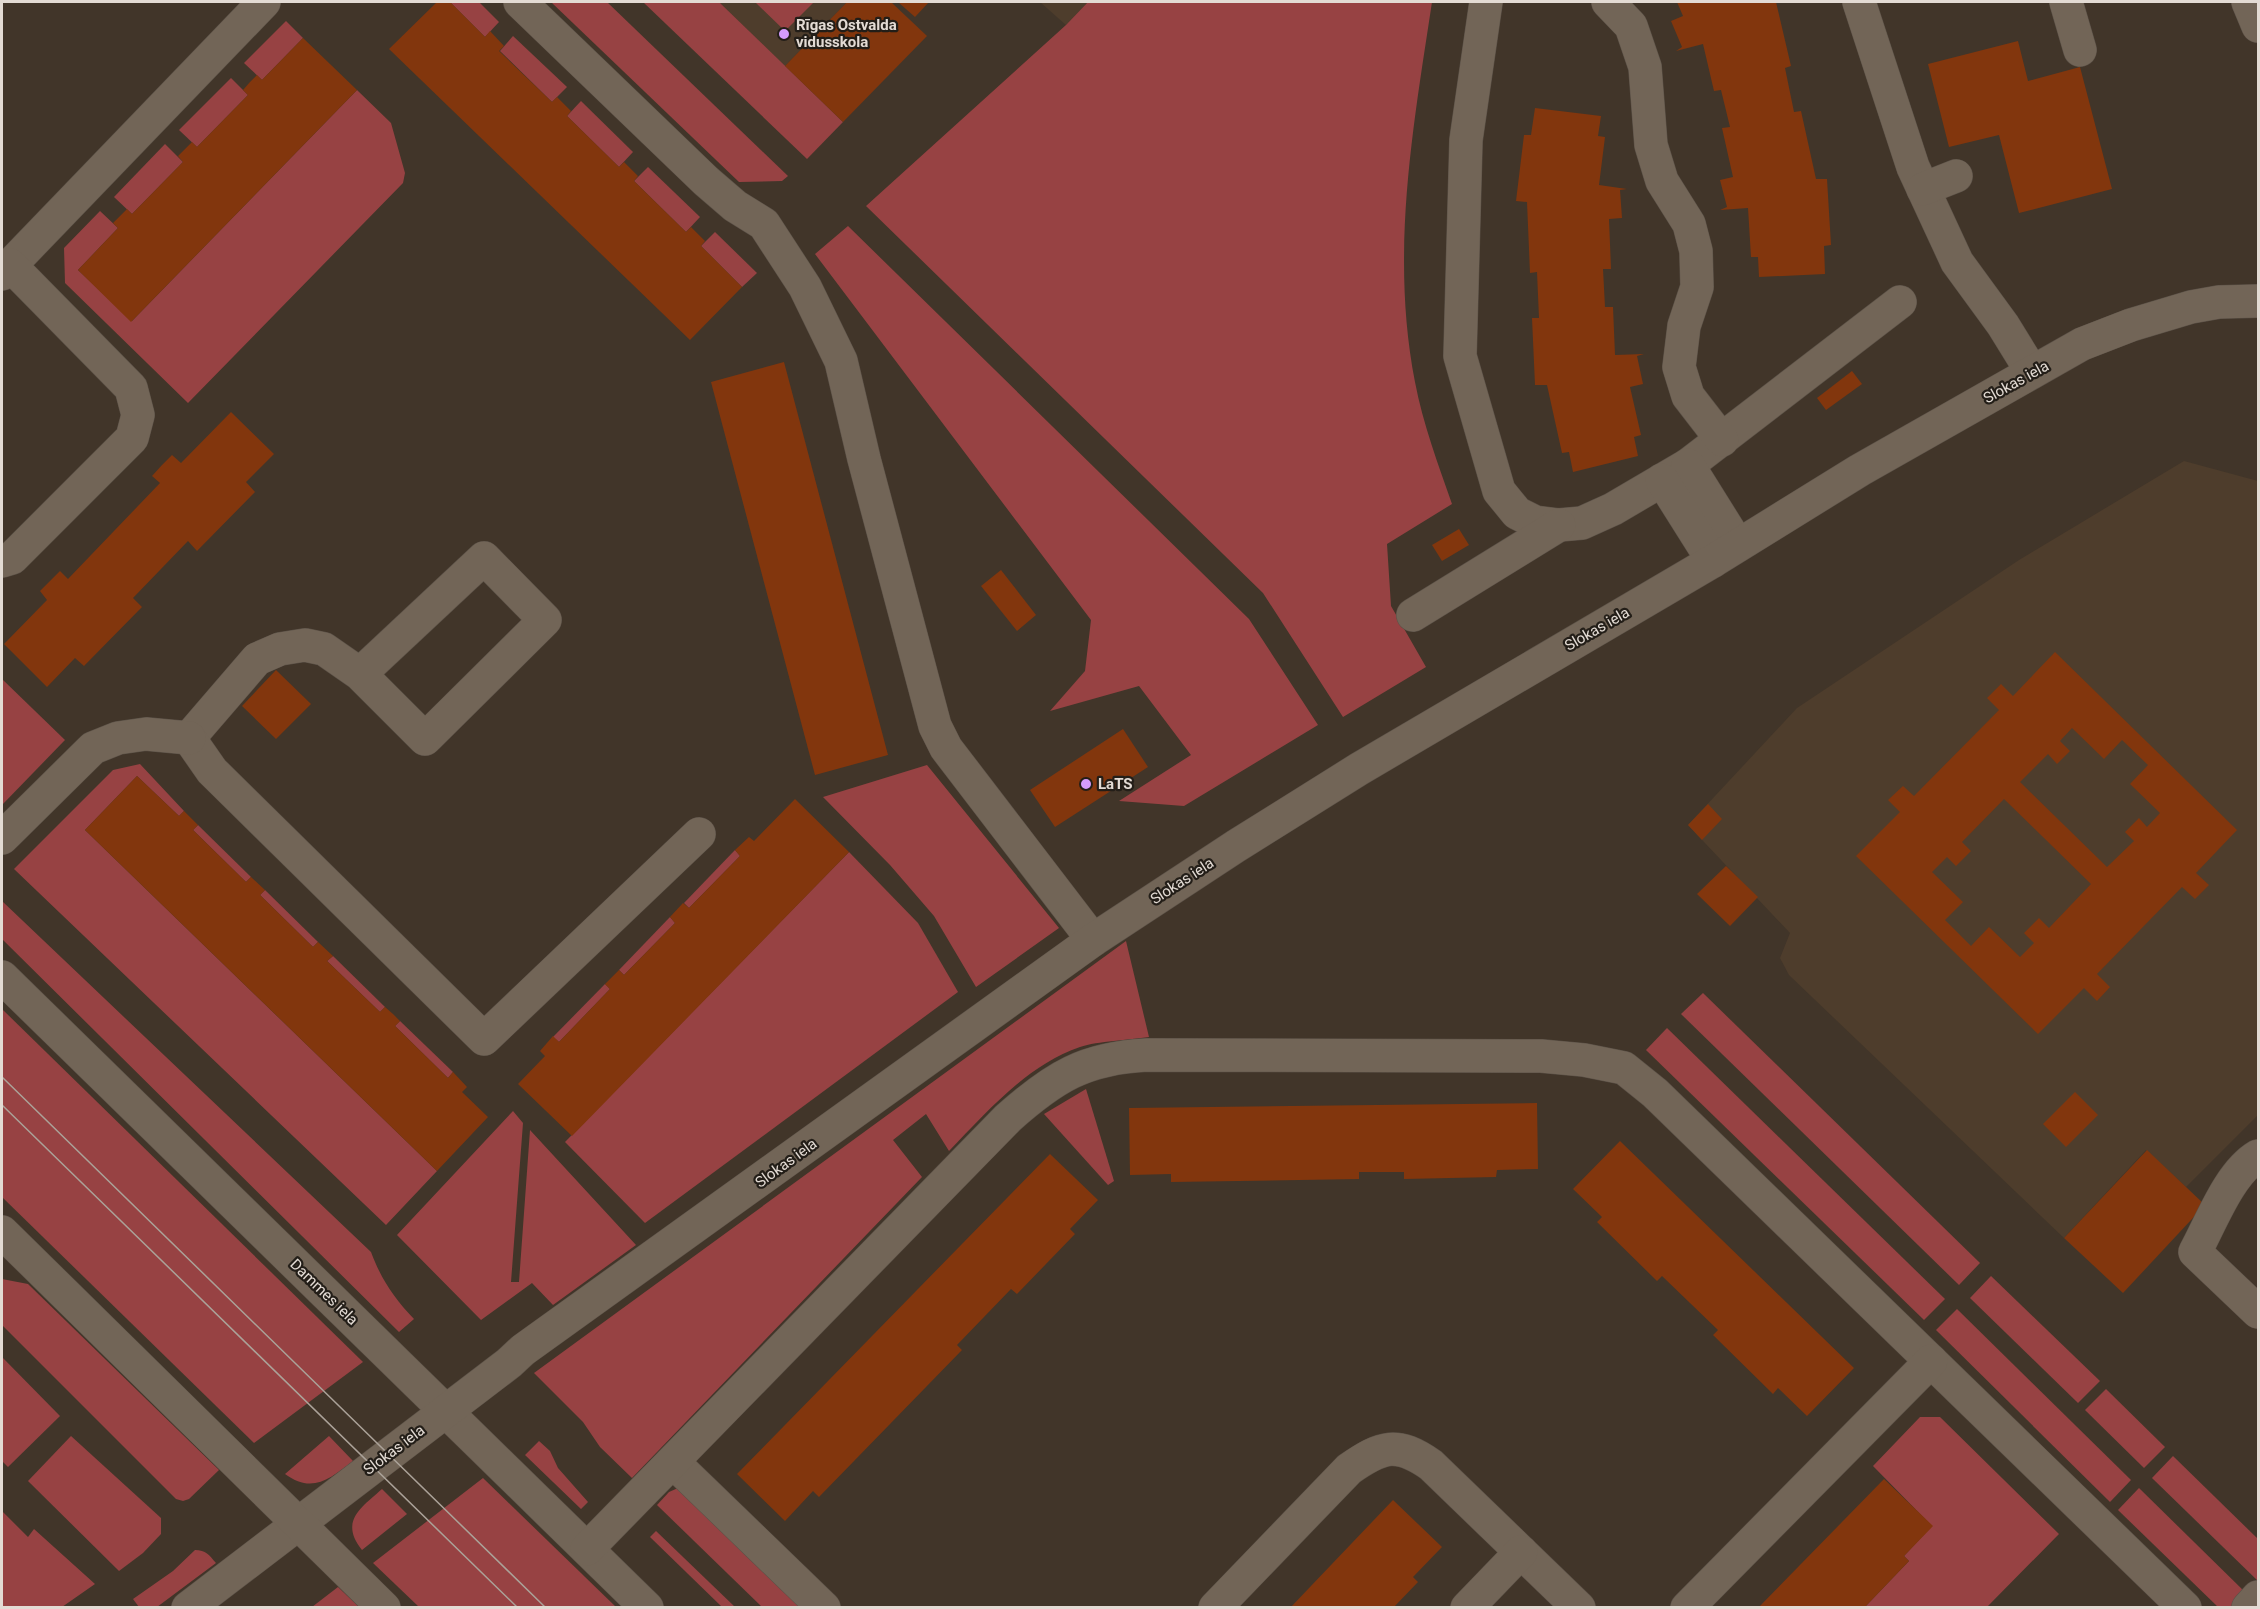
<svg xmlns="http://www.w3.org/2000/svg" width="2260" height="1609" font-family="Roboto,sans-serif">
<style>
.built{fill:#4e3d2c}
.green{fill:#974243}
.building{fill:#82360d;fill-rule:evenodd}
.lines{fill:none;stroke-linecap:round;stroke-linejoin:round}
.minor-casing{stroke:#5c5248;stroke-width:34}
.tertiary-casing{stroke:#5c5248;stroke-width:34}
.minor{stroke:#726557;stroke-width:33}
.tertiary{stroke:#726557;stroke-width:33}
.tram{stroke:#aba299;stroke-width:1.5}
.poi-dot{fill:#d49cfc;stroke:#231e18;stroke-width:2}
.labels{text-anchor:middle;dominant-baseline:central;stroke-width:4.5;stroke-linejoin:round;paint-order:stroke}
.poi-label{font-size:15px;font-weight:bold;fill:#e3dbd4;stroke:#231e18;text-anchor:start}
.street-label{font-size:15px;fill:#e3dbd4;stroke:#231e18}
</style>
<rect width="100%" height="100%" fill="#413529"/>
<g class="built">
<path d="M 719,2 L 847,2 L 785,66 Z"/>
<path d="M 1040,2 L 1088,2 L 1066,25 Z"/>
<path d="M 2184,461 L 2258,481 L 2258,1115 L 2186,1187 L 2146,1150 L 2064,1238 L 1789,975 L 1780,958 L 1790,933 L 1688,825 L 1797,708 L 2019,560 Z"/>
</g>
<g class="green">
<path d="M 450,2 L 479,2 L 499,22 L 485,37 Z"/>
<path d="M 551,2 L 607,2 L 788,176 L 782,181 L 739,182 Z"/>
<path d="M 643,2 L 719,2 L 843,122 L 807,159 Z"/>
<path d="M 755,2 L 814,2 L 785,31 Z"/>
<path d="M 1088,2 L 1432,2 C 1413,128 1390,254 1415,382 C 1423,424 1438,464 1452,504 L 1387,544 L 1391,606 L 1426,667 L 1343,717 L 1263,593 L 866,206 L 1066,25 Z"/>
<path d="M 286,21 L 303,38 L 262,80 L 244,63 Z"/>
<path d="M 513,36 L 567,87 L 552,102 L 500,51 Z"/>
<path d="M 231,78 L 248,95 L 197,147 L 179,130 Z"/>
<path d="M 357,90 L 391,123 L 405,173 L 403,183 L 188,403 L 65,283 L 64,248 L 100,211 L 118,228 L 78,270 L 132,321 Z"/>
<path d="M 581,101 L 633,152 L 619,167 L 567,116 Z"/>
<path d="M 165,144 L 183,162 L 132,214 L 114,197 Z"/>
<path d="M 648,167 L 700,217 L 686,232 L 634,181 Z"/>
<path d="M 848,226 L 1249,619 L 1318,725 L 1184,806 L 1119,801 L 1191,755 L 1139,686 L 1050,711 L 1085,671 L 1091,620 L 815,254 Z"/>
<path d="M 715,232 L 757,273 L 742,287 L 701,246 Z"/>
<path d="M 2,679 L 65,740 L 2,805 Z"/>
<path d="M 140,764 L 184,811 L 179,816 L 137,776 L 85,830 L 437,1171 L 386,1225 L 14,869 L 113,770 Z"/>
<path d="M 927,765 L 1059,928 L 976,987 L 934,916 L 890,865 L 823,797 Z"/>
<path d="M 198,825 L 251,877 L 246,882 L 193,830 Z"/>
<path d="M 735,850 L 740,856 L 689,908 L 684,903 Z"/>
<path d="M 849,852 L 918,923 L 958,992 L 645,1223 L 565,1142 Z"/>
<path d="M 265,890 L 318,942 L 313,947 L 260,895 Z"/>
<path d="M 2,901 L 371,1252 C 381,1279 394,1298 414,1319 L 399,1332 L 2,939 Z"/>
<path d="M 670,917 L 675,923 L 624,975 L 619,970 Z"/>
<path d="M 1126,941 L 1149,1037 C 1129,1040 1098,1041 1080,1047 C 1027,1065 987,1112 949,1151 L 926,1114 L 893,1140 L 922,1177 L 632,1478 L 600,1447 L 583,1422 L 534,1373 Z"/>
<path d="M 333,956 L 385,1007 L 380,1012 L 327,961 Z"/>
<path d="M 605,984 L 610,989 L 559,1042 L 553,1037 Z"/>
<path d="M 1703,993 L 1980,1263 L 1959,1285 L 1681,1014 Z"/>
<path d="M 2,1009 L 363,1362 L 254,1443 L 2,1197 Z"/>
<path d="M 400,1021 L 453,1072 L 448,1078 L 395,1026 Z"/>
<path d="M 1667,1028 L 1945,1299 L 1924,1320 L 1646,1050 Z"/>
<path d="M 1086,1089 L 1114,1181 L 1108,1185 L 1044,1114 Z"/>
<path d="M 513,1111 L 523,1123 L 511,1282 L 519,1282 L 530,1130 L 636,1245 L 553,1305 L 532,1283 L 481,1320 L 397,1235 Z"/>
<path d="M 1991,1276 L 2100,1381 L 2078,1403 L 1970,1298 Z"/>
<path d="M 2,1279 L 28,1284 L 219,1470 L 189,1499 L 183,1501 L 176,1499 L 2,1325 Z"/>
<path d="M 1957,1309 L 2131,1480 L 2110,1502 L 1936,1330 Z"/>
<path d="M 2,1357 L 60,1416 L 8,1467 L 2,1461 Z"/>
<path d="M 2106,1389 L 2165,1447 L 2144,1468 L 2085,1410 Z"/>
<path d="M 1920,1417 L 1940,1417 L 2059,1534 L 1987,1607 L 1864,1608 L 1909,1561 L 1904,1556 L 1932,1526 L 1873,1466 Z"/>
<path d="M 71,1436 L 161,1518 L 161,1534 L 143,1553 L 119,1571 L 28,1481 Z"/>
<path d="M 329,1436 L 353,1461 C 330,1479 312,1494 285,1474 Z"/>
<path d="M 539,1441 L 550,1451 L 558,1468 L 588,1502 L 581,1509 L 525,1455 Z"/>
<path d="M 2173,1456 L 2258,1539 L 2258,1581 L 2152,1478 Z"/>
<path d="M 483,1478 L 616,1607 L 419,1607 L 373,1563 Z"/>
<path d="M 678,1488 L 810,1607 L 762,1607 L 657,1505 L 669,1492 Z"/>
<path d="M 2139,1488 L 2247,1594 L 2234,1607 L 2218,1607 L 2118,1510 Z"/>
<path d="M 382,1489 L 407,1514 L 362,1550 C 339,1521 361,1508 382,1489 Z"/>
<path d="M 2,1511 L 28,1537 L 34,1529 L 95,1584 L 62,1607 L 2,1607 Z"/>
<path d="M 656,1531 L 735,1607 L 722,1607 L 650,1537 Z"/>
<path d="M 195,1550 C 206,1550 209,1555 216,1563 L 157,1607 L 139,1607 L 133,1599 L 173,1571 Z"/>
<path d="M 338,1587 L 359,1607 L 312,1607 Z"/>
</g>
<g class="building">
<path d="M 437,2 L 450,2 L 485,37 L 490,31 L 504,46 L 499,51 L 552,102 L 557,97 L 571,111 L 567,116 L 619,167 L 624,162 L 638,176 L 634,181 L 686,232 L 691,227 L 705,241 L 701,246 L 742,287 L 690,340 L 389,49 Z"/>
<path d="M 847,2 L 891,2 L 927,36 L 843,122 L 785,66 Z"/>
<path d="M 898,2 L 929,2 L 915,17 Z"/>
<path d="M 1677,2 L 1765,2 L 1765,3 L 1776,2 L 1791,66 L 1785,68 L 1794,112 L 1801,111 L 1816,179 L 1827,179 L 1831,245 L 1824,246 L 1825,274 L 1759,277 L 1758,257 L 1751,257 L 1748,208 L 1720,210 L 1727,207 L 1720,180 L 1733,177 L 1722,128 L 1730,127 L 1721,90 L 1714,91 L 1703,44 L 1676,51 L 1682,47 L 1671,21 L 1683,16 Z"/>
<path d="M 303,38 L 357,90 L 131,322 L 78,270 L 118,228 L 113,223 L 127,209 L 132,214 L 183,162 L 178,156 L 192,142 L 197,147 L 248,95 L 243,90 L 250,82 L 257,75 L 262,80 Z"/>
<path d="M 2018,41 L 2028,81 L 2080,67 L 2112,189 L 2019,213 L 1999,135 L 1949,147 L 1928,64 Z"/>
<path d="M 1535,108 L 1601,116 L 1598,136 L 1605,137 L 1599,185 L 1627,189 L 1620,190 L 1622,218 L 1609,219 L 1611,269 L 1603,269 L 1605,307 L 1613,307 L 1615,355 L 1644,354 L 1637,356 L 1643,384 L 1630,387 L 1641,435 L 1634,437 L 1638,456 L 1573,472 L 1569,452 L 1562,453 L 1547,385 L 1535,385 L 1532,318 L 1539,318 L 1537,272 L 1530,273 L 1527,202 L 1516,201 L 1524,135 L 1531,135 Z"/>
<path d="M 784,362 L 888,755 L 815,775 L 711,382 Z"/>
<path d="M 1852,371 L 1862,384 L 1826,410 L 1817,398 Z"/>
<path d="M 231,412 L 274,454 L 246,482 L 255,492 L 197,551 L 188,541 L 133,598 L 142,607 L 84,666 L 75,658 L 47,687 L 4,644 L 47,600 L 40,591 L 60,571 L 68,579 L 160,483 L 152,476 L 162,465 L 172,455 L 181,463 Z"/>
<path d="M 1459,529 L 1469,545 L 1442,561 L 1432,545 Z"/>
<path d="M 1001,570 L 1036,615 L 1017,631 L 981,586 Z"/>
<path d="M 2055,652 L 2237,830 L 2196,873 L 2209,885 L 2195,899 L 2182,887 L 2097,974 L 2110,987 L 2097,1001 L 2084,988 L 2038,1034 L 1856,856 L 1900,812 L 1888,800 L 1903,786 L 1914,796 L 1999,710 L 1987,698 L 2001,684 L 2013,696 ZM 2072,728 L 2104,759 L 2122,740 L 2148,765 L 2130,784 L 2160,813 L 2147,827 L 2139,818 L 2125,832 L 2134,841 L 2107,867 L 2020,782 L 2048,754 L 2057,764 L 2070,751 L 2060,741 ZM 2004,799 L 2091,884 L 2049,928 L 2039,918 L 2024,933 L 2034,943 L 2020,957 L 1989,927 L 1971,946 L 1945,920 L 1963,902 L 1932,872 L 1947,857 L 1956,866 L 1971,851 L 1962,842 Z"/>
<path d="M 276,670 L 311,704 L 276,739 L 242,706 Z"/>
<path d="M 1123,729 L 1148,767 L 1055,827 L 1030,790 Z"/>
<path d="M 137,776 L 179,816 L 184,811 L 198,825 L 193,830 L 246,882 L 251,877 L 265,890 L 260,895 L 313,947 L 318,942 L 333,956 L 327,961 L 380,1012 L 385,1007 L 393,1014 L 400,1021 L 395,1026 L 448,1078 L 453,1072 L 467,1087 L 462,1092 L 488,1117 L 437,1171 L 85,830 Z"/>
<path d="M 795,799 L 849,852 L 572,1136 L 518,1084 L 545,1056 L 540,1051 L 553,1036 L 559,1042 L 610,989 L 605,984 L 619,970 L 624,975 L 675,923 L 670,917 L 683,903 L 689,908 L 740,856 L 735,850 L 749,837 L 754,841 Z"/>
<path d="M 1708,804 L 1722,819 L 1702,840 L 1688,825 Z"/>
<path d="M 1726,866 L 1758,897 L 1730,926 L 1697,894 Z"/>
<path d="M 2075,1092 L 2098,1115 L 2066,1147 L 2043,1124 Z"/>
<path d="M 1537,1103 L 1538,1169 L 1497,1170 L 1496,1177 L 1404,1179 L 1404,1172 L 1359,1172 L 1359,1179 L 1171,1182 L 1171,1174 L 1130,1175 L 1129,1108 Z"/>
<path d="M 1620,1141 L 1854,1368 L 1807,1416 L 1778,1388 L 1773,1394 L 1713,1335 L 1718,1330 L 1662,1276 L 1657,1281 L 1597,1222 L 1602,1217 L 1573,1189 Z"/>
<path d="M 2147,1150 L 2205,1205 L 2123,1293 L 2064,1238 Z"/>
<path d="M 1050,1154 L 1098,1200 L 1070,1229 L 1075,1234 L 1017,1294 L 1011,1289 L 957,1345 L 962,1350 L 819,1497 L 813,1491 L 785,1521 L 737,1474 Z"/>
<path d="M 1884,1479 L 1933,1526 L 1904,1556 L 1909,1561 L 1864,1608 L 1758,1608 Z"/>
<path d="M 1393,1500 L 1442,1547 L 1413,1577 L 1418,1582 L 1393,1608 L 1290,1608 Z"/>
</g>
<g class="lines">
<g class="minor-casing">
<g id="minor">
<path d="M 520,2 L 706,181 L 735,206 L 764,224 L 805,287 L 841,361 L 864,459 L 935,726 L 946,748 L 1093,940"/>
<path d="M 1486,2 L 1466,140 L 1460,356 L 1499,491 L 1517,513 L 1535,522 L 1559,525 L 1582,523 L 1613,509 L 1688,465 L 1900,302"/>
<path d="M 1608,2 L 1631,26 L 1645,67 L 1651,145 L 1662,181 L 1689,224 L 1696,251 L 1697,287 L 1684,326 L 1679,367 L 1688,396 L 1722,440"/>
<path d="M 1859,2 L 1913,167 L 1957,262 L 2003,325 L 2032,372"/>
<path d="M 2066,2 L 2080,50"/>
<path d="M 2248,2 L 2258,26"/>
<path d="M 1923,189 L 1956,176"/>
<path d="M 2,274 L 264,2"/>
<path d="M 1688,465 L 1738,545"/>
<path d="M 1662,480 L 1713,561"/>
<path d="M 2,561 L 12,558 L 132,438 L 138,415 L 131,388 L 10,265"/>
<path d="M 1413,615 L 1559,525"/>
<path d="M 189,738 L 257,659 L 280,649 L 305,645 L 324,649 L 360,674 L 484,558 L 545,620 L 425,739 L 360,674"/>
<path d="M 189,738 L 212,771 L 484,1039 L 699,834"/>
<path d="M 2,838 L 93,748 L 118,738 L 146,734 L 189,738"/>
<path d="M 2,977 L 647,1608"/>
<path d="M 2258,1156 C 2229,1173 2211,1223 2195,1252 L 2258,1312"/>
<path d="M 673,1462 L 824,1608"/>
<path d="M 587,1549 L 1008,1118 C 1054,1077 1085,1058 1147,1055 L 1541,1056 L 1584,1060 L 1624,1068 L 1655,1093 L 2185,1608"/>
<path d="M 188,1608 L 509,1363 L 523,1350 L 1093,940 L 1236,846 L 1359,769 L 1713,561 L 1860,470 L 2082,344 L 2131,325 L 2191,307 L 2219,302 L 2258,301"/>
<path d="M 1215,1608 L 1349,1469 C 1382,1446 1397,1441 1431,1465 L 1579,1608"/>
<path d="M 1467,1608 L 1521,1552"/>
<path d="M 1687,1608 L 1931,1361"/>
<path d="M 2248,1608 L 2258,1597"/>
</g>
</g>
<g class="tertiary-casing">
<path id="tertiary" d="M 2,1232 L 384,1608"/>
</g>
<use href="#minor" class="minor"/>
<use href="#tertiary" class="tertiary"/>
<g class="tram">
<path d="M 2,1077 L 546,1608"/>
<path d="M 2,1105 L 518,1608"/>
</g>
</g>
<g class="poi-dot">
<circle cx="784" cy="34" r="6"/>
<circle cx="1086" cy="784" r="6"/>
</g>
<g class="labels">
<g class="poi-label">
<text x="796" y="25">Rīgas Ostvalda<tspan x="796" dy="17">vidusskola</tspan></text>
<text x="1098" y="784">LaTS</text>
</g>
<g class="street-label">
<text transform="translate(2016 382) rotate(-29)">Slokas iela</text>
<text transform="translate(1597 629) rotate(-30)">Slokas iela</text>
<text transform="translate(1182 881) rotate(-33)">Slokas iela</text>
<text transform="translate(786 1163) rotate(-36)">Slokas iela</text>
<text transform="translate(324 1292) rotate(44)">Dammes iela</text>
<text transform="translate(394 1450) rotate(-37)">Slokas iela</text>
</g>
</g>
<rect width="2260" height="1609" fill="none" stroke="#e3dbd4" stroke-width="6"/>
</svg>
